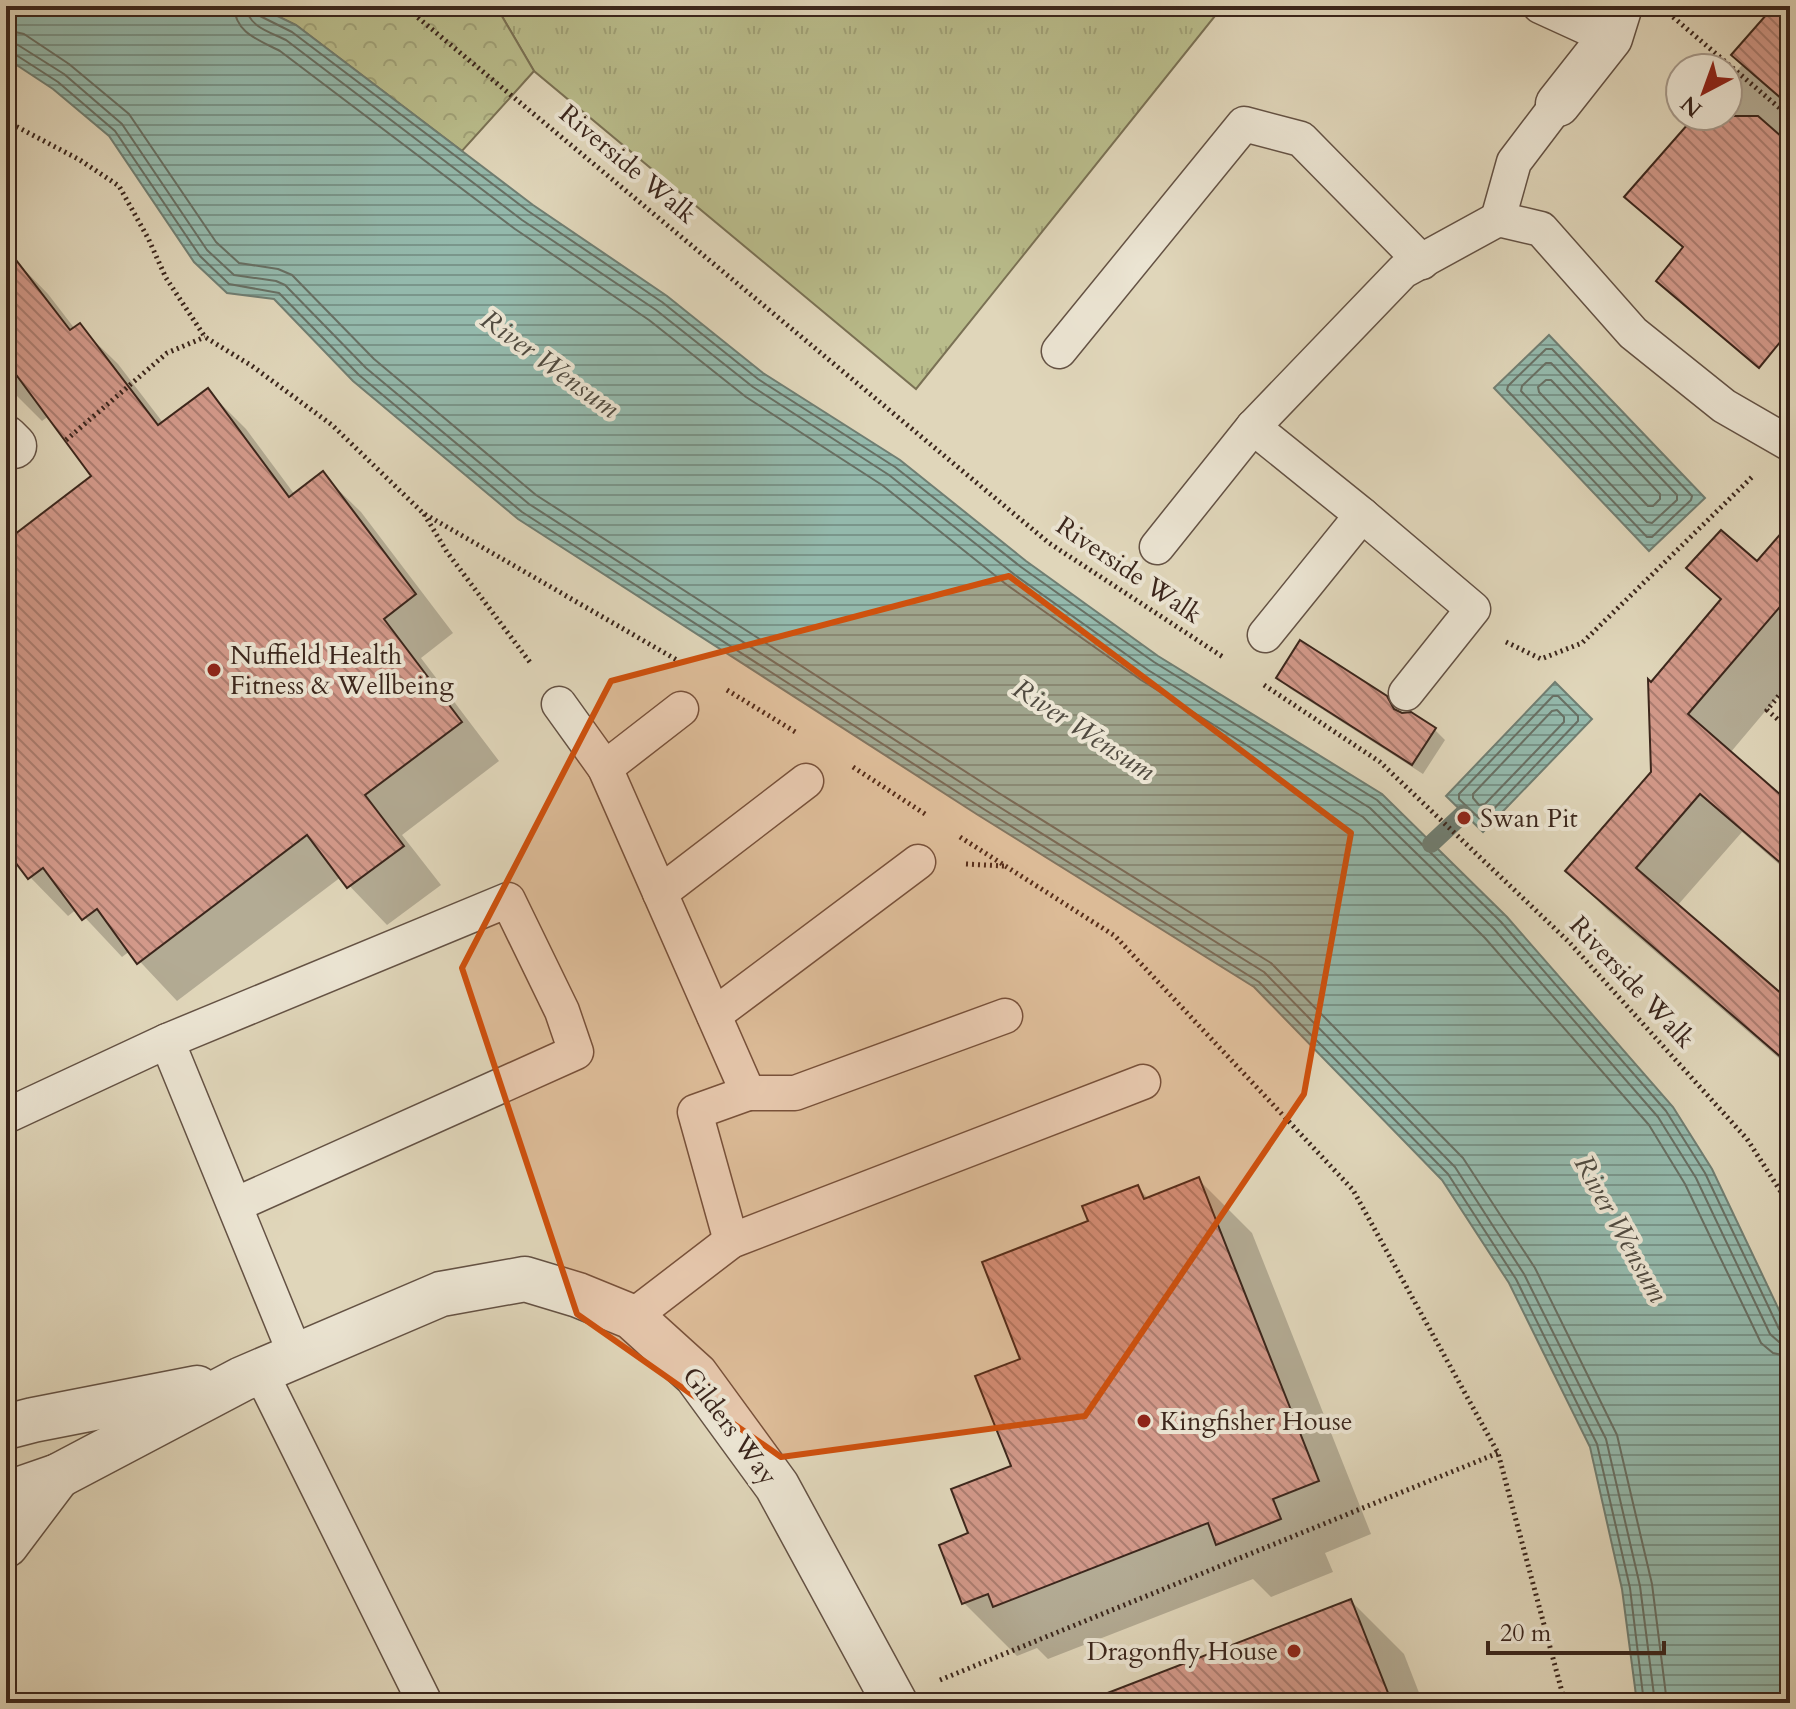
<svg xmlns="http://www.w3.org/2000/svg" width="1796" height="1709" font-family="Cardo,serif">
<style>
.grass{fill:url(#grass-tufts);stroke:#7a7154;stroke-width:2}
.forest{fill:url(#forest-crowns);stroke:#7a7154;stroke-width:2}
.water{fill:url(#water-rules);stroke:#707e72;stroke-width:2}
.shadow{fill:#0003}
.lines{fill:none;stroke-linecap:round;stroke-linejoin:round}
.shore{stroke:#687064;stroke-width:2}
.stream{stroke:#707e72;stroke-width:18}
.building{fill:url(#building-back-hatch);stroke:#3b261c;stroke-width:2}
.service-casing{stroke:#645244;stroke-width:37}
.minor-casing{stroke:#645244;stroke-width:47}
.path{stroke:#3b261c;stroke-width:5;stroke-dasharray:2 4;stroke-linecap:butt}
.service{stroke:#ebe4d2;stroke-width:34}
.minor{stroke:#ebe4d2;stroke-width:44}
.marked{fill:#ce510e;fill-opacity:0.2;stroke:#ce510e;stroke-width:6;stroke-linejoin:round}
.poi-dot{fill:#8f2418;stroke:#ebe4d2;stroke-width:3}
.labels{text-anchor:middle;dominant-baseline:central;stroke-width:8;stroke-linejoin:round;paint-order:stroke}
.street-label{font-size:26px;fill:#3b261c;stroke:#ebe4d2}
.poi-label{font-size:26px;fill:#3b261c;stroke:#ebe4d2;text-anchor:start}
.water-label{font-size:28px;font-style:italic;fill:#514b40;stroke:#ebe4d2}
</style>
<defs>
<pattern id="grass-tufts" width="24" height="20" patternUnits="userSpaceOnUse" patternTransform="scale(2)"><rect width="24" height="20" fill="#b9bc8b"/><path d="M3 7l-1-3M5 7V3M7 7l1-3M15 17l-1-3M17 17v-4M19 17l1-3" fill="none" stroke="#a0a177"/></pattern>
<pattern id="forest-crowns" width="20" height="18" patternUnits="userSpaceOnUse" patternTransform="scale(2)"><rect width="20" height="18" fill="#b9bc8b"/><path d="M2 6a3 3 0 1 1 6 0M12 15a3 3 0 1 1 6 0" fill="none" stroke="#a0a177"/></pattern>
<pattern id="water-rules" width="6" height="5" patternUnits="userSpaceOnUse" patternTransform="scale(2)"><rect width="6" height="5" fill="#94b9ac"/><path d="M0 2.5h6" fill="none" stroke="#7a968b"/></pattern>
<pattern id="building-back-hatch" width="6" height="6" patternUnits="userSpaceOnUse" patternTransform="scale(2)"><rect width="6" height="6" fill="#d3998a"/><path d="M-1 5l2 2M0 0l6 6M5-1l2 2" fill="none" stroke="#ac7d70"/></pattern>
</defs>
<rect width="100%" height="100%" fill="#e0d6ba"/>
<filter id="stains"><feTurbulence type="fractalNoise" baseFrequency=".0025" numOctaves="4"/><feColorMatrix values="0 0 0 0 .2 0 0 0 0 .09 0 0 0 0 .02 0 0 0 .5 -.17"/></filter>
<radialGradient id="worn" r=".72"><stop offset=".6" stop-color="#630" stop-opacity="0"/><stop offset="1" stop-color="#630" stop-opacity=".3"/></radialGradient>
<path class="grass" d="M 496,6 L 1223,6 L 916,389 L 534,71 Z"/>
<path class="forest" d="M 257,6 L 496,6 L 534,71 L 462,151 L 296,25 Z"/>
<g class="water">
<path d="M 6,6 L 257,6 L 296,25 L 533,205 L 667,296 L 763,373 L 900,460 L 1026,561 L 1158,656 L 1382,794 L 1507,917 L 1673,1107 L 1712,1169 L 1790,1333 L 1790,1703 L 1637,1703 L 1622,1589 L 1590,1447 L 1509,1283 L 1442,1180 L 1254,987 L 978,815 L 518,519 L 353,381 L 274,299 L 227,293 L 194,262 L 109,136 L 53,89 L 6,58 Z"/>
<path d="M 1549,335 L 1705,498 L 1649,551 L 1494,388 Z"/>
<path d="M 1555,682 L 1592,719 L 1483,832 L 1446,796 Z"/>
</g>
<g class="shadow">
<path d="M 1560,6 L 1628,6 L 1616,37 Z"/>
<path d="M 1777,6 L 1790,6 L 1790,339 L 1663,229 L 1697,116 L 1728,116 L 1728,81 L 1743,64 Z"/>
<path d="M 10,255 L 48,294 L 75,329 L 79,326 L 118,364 L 164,424 L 208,391 L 246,429 L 295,495 L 322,474 L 361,512 L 453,633 L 421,658 L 499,761 L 402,835 L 441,885 L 387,925 L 341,877 L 177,1001 L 130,951 L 122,957 L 77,909 L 68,916 L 30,877 L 6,847 L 6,543 L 120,457 L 50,415 L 42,421 L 6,385 L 6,258 Z"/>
<path d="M 1790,526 L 1790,682 L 1730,753 L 1790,805 L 1790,874 L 1742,832 L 1677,906 L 1790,1004 L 1790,1068 L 1608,911 L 1568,871 L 1653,773 L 1722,601 L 1689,568 L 1757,564 Z"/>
<path d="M 1279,677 L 1386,698 L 1399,713 L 1434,729 L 1445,740 L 1423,774 L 1289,688 Z"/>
<path d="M 1199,1180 L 1252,1233 L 1371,1534 L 1325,1553 L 1333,1572 L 1271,1597 L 1253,1579 L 1048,1659 L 1037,1648 L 1017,1656 L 964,1603 L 971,1534 L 1014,1467 L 1023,1360 L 1091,1222 L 1137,1187 L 1149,1199 Z"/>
<path d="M 1351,1601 L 1404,1654 L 1423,1703 L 1088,1703 Z"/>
</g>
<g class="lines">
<g class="shore">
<path d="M 234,6 C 235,33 259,40 280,51 L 515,229 L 649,320 L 746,397 L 882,485 L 1007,585 L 1141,680 L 1363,817 L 1485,938 L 1649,1125 L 1685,1184 L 1761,1343 L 1773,1353 L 1790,1357"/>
<path d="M 246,6 C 248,27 270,32 286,40 L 522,220 L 656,310 L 753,387 L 889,475 L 1015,575 L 1148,670 L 1370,808 L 1494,929 L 1658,1117 L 1696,1178 L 1770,1334 L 1779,1342 L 1790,1345"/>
<path d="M 256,6 L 260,16 L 292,32 L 528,211 L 662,302 L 758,379 L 895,467 L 1021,567 L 1154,662 L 1377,800 L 1501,922 L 1666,1111 L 1705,1173 L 1779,1329 L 1790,1334"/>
<path d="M 6,30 L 24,34 L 69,64 L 129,114 L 216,242 L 239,263 L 278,269 L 292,275 L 374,359 L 536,495 L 994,790 L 1271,963 L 1463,1158 L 1535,1268 L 1617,1435 L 1652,1584 L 1667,1703"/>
<path d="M 6,42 L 18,45 L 64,74 L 122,124 L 207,250 L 234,275 L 276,281 L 285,285 L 366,368 L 529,504 L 988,800 L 1264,972 L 1455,1167 L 1524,1274 L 1606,1439 L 1640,1586 L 1655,1703"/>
<path d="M 6,52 L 13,53 L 58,82 L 115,131 L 200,256 L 229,284 L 279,293 L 359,375 L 522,512 L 982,808 L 1259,982 L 1448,1174 L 1516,1279 L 1597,1444 L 1630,1588 L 1644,1703"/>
<path d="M 1546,349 L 1552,349 L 1692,496 L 1691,500 L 1652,537 L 1647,537 L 1507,390 L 1508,386 Z"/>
<path d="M 1546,363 L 1551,363 L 1677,495 L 1677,500 L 1652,523 L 1647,522 L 1521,391 L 1522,386 Z"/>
<path d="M 1546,380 L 1551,380 L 1660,494 L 1660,499 L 1653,506 L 1648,506 L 1539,392 L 1538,387 Z"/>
<path d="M 1553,696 L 1558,696 L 1578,716 L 1578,721 L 1485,818 L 1480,819 L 1459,799 L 1459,794 Z"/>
<path d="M 1557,710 L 1564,717 L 1564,722 L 1485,804 L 1479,805 L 1473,798 L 1473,794 L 1552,711 Z"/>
</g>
<path class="stream" d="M 1431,844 L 1463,814"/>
</g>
<g class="building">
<path d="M 1774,6 L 1790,6 L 1790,106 L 1731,55 Z"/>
<path d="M 1695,116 L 1758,116 L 1790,144 L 1790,330 L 1759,368 L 1656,281 L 1683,247 L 1624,197 Z"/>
<path d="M 6,247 L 70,330 L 80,323 L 158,425 L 208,388 L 289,497 L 323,471 L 416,594 L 384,619 L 462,722 L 365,795 L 404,846 L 347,888 L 307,835 L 137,964 L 97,909 L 82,920 L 43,868 L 28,879 L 6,850 L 6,541 L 91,476 L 6,361 Z"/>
<path d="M 1790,523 L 1790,595 L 1688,714 L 1790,803 L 1790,871 L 1700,794 L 1636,868 L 1790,1001 L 1790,1065 L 1565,871 L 1651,772 L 1648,679 L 1651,682 L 1721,599 L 1686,568 L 1721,530 L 1757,561 Z"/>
<path d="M 1300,640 L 1387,696 L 1394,709 L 1402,713 L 1411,712 L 1436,728 L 1412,765 L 1276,678 Z"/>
<path d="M 1199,1177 L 1319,1481 L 1273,1499 L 1281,1519 L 1216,1545 L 1208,1523 L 993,1607 L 988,1594 L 962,1604 L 939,1545 L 968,1533 L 951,1489 L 1011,1466 L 975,1376 L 1020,1359 L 982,1262 L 1088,1221 L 1082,1206 L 1138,1185 L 1144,1199 Z"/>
<path d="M 1351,1599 L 1392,1703 L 1092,1703 L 1092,1699 Z"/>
</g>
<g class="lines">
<g class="service-casing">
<g id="service">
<path d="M 1540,6 L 1610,38"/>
<path d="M 1498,219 L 1514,162 L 1558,104"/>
<path d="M 1059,351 L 1244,124 L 1301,139 L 1422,262"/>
<path d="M 1253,427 L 1362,515 L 1265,635"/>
<path d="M 1362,515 L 1473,609 L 1406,693"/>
<path d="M 1157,547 L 1253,427 L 1403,271 L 1498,219 L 1541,229 L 1633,333 L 1724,406 L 1790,444"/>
<path d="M 559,704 L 605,768 L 748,1093 L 695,1112 L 731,1241"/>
<path d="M 605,768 L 681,709"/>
<path d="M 660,893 L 806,781"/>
<path d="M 714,1015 L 918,862"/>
<path d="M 167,1041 L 296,1356"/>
<path d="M 748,1093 L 795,1093 L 1005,1016"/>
<path d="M 6,1116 L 167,1041 L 508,900 L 562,1011 L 576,1052 L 235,1205"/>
<path d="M 632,1317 L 731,1241 L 1143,1082"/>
<path d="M 260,1371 L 425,1703"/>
</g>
</g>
<g class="minor-casing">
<g id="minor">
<path d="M 1558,104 L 1610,38 L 1620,6"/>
<path d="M 6,438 L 14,446"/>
<path d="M 6,1427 L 33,1420 L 197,1388"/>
<path d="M 6,1494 L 58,1476 L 242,1379 L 441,1294 L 525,1279 L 578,1295 L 632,1317 L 696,1375 L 777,1486 L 895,1703"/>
<path d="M 6,1545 L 58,1476"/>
</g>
</g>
<g class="path">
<path d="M 404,6 L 1049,543 L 1223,657"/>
<path d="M 1673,17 L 1790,117"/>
<path d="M 6,121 L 80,160 L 119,186 L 148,238 L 166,278 L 205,337 L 252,366 L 332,425 L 423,513 L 677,660"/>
<path d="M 66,440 L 167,353 L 205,337"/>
<path d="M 424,514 L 447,552 L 532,665"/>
<path d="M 1506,642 L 1541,659 L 1582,643 L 1753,476"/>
<path d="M 1790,682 L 1767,710 L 1790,730"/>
<path d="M 1264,685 L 1380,762 L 1569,942 L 1747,1139 L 1790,1206"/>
<path d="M 727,690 L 797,733"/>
<path d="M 853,767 L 925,814"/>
<path d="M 960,837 L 1115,936 L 1353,1190 L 1498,1453 L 1565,1703"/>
<path d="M 966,864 L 1004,866"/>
<path d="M 940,1680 L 1498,1453"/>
</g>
<use href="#service" class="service"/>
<use href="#minor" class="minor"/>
</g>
<path class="marked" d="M 1009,576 L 1351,833 L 1304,1094 L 1085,1416 L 781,1457 L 577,1314 L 462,968 L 611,681 Z"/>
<g class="poi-dot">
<circle cx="214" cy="670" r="8"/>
<circle cx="1464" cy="818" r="8"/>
<circle cx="1144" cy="1421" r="8"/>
<circle cx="1294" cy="1651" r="8"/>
</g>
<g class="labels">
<g class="street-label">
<text transform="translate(628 164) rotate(40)">Riverside Walk</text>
<text transform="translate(1129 570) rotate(34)">Riverside Walk</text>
<text transform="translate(1632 982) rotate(47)">Riverside Walk</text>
<text transform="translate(730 1426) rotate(53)">Gilders Way</text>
</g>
<g class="poi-label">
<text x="230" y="655">Nuffield Health<tspan x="230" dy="30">Fitness &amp; Wellbeing</tspan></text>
<text x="1480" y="818">Swan Pit</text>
<text x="1160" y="1421">Kingfisher House</text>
<text x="1278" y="1651" text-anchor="end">Dragonfly House</text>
</g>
<g class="water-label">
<text transform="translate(550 364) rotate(36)">River Wensum</text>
<text transform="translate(1084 730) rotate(33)">River Wensum</text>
<text transform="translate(1621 1229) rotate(61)">River Wensum</text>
</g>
</g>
<rect width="1796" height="1709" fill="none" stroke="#e0d6ba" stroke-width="32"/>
<rect x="8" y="8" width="1780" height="1693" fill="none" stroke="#3b261c" stroke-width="4"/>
<rect x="16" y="16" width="1764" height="1677" fill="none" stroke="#3b261c" stroke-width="2"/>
<g transform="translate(1704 92) rotate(221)"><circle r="38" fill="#ebe4d2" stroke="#a59889" stroke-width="2"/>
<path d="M0-6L14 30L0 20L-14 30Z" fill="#8f2418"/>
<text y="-12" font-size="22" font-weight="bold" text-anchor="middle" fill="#3b261c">N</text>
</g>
<path d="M1488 1641v12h176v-12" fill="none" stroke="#3b261c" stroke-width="4"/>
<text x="1500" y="1641" font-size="24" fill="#3b261c" stroke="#ebe4d2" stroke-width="6" paint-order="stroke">20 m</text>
<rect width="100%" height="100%" filter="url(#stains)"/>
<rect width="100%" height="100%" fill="url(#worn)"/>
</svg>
